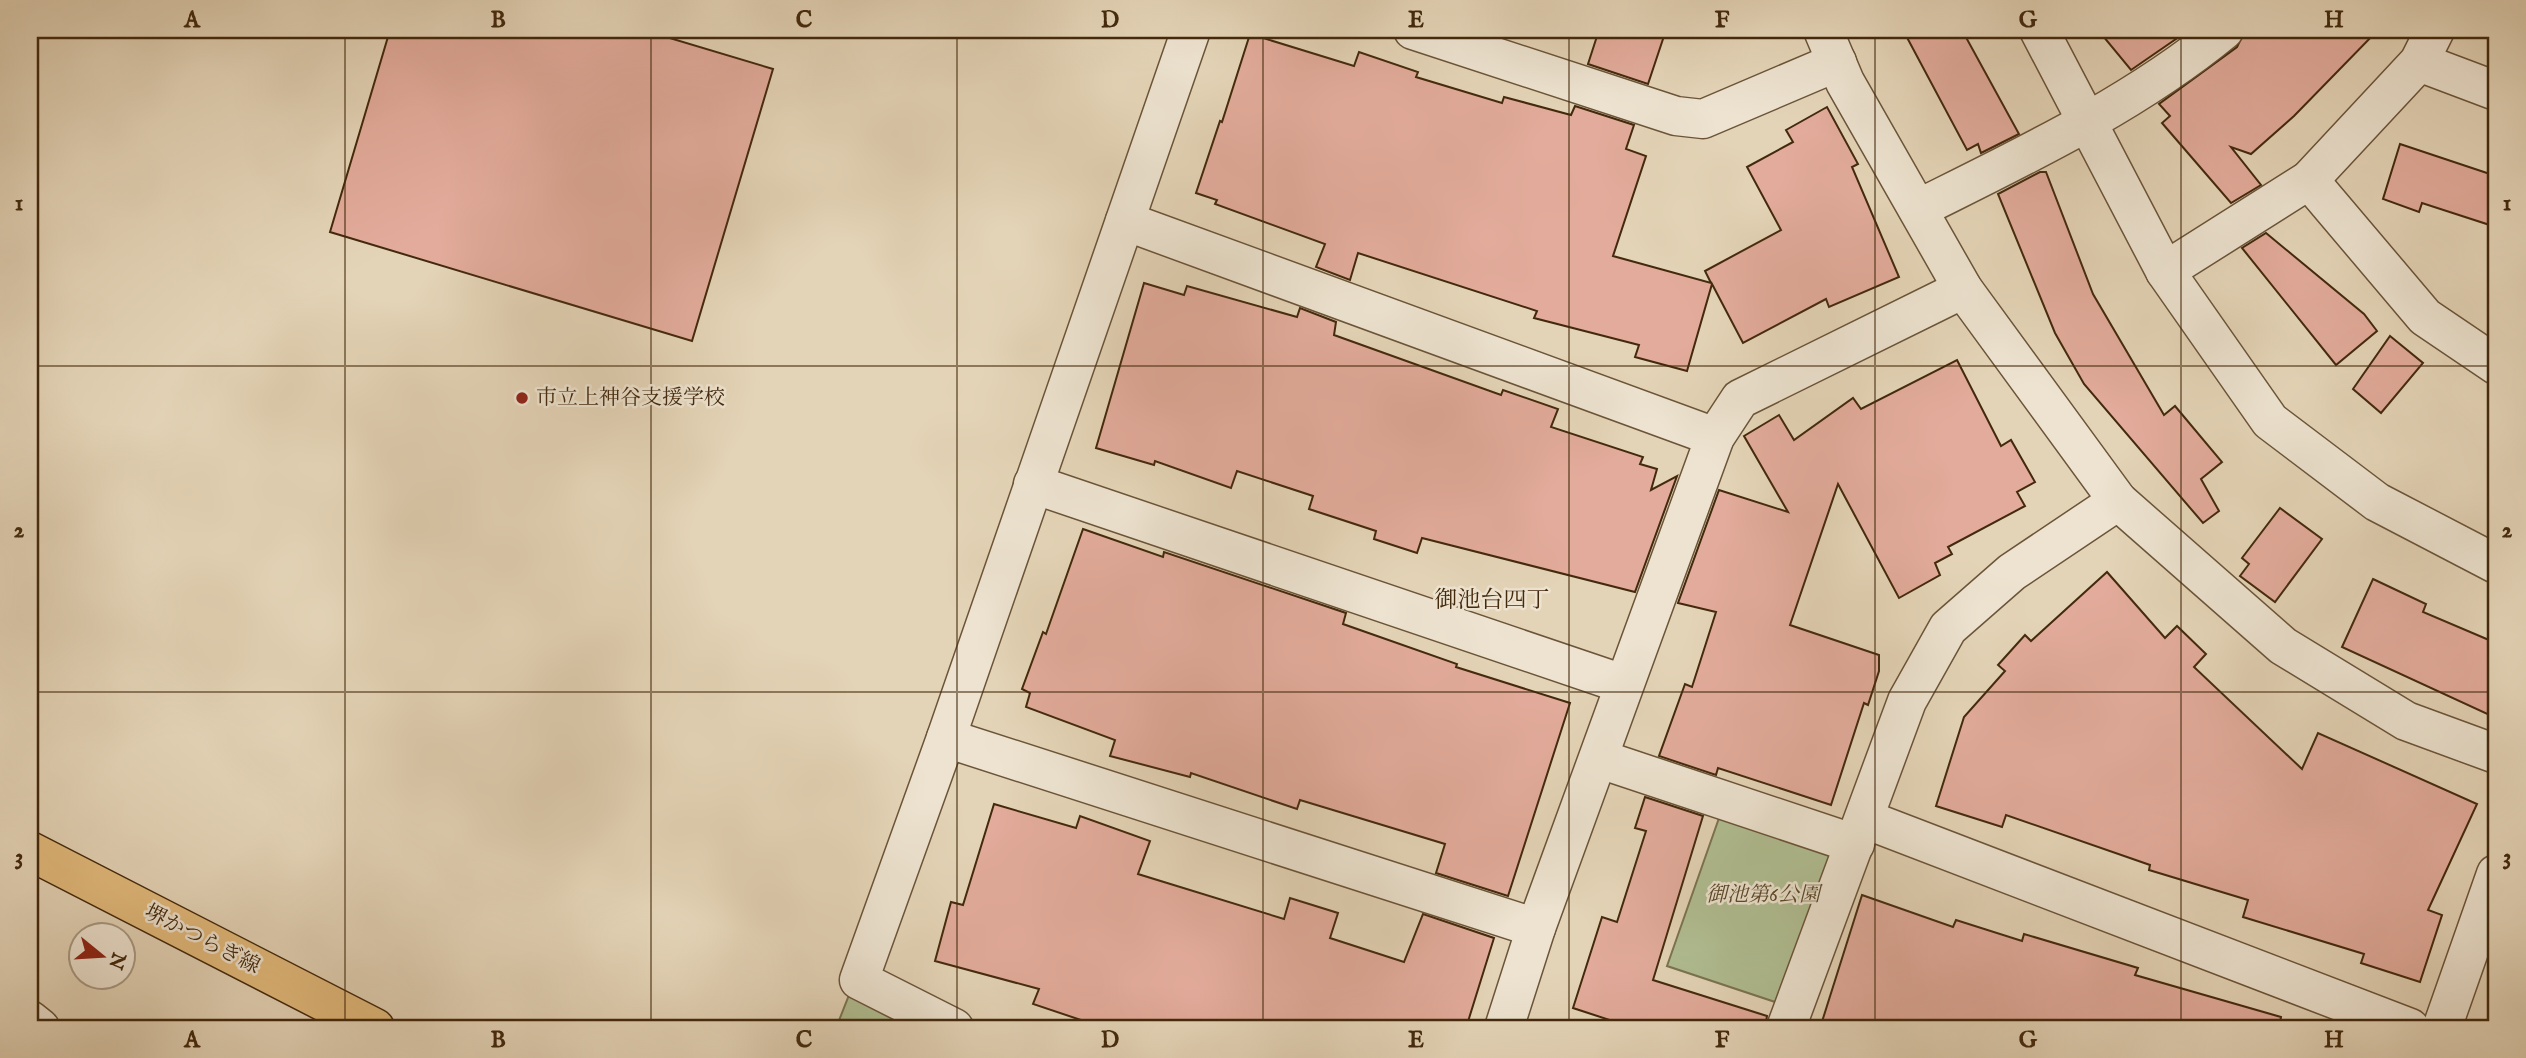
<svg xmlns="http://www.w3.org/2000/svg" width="2526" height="1058" font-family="'IM FELL English','Noto Serif JP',serif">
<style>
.green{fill:#b0be92;stroke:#7a7450;stroke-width:2}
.building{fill:#e2ab9b;stroke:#43290d;stroke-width:2}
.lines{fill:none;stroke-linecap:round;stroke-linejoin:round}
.minor-casing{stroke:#6b5438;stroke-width:41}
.major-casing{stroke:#43290d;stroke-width:41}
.minor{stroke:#ede3d0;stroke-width:38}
.major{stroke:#e2ba7c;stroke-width:38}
.grid{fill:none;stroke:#43290d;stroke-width:2;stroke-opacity:0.55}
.poi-dot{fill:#8f2418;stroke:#ede3d0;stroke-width:2.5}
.labels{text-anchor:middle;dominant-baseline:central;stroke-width:5;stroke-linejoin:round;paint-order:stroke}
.poi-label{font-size:21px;fill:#43290d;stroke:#ede3d0;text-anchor:start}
.park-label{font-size:21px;font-style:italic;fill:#594728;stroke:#ede3d0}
.street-label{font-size:21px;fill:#43290d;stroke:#ede3d0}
.neighbourhood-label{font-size:23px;fill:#43290d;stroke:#ede3d0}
.neatline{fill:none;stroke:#43290d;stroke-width:2.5}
.grid-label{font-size:23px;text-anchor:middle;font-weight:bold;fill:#43290d}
</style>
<rect width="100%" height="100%" fill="#e4d4b7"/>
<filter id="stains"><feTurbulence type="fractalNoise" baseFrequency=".00286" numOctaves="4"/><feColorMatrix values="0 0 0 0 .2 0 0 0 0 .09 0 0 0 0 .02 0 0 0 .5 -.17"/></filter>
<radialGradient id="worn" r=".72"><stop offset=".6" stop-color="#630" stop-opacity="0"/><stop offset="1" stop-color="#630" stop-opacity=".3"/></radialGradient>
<g class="green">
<path d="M 1725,801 L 1855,844 L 1793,1008 L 1667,966 Z"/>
<path d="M 853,985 L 939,1028 L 836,1028 Z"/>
</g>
<g class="building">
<path d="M 390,30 L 643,30 L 773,69 L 692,341 L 330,232 Z"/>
<path d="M 1599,30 L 1666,30 L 1648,84 L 1588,64 Z"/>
<path d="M 1903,30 L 1962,30 L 2019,134 L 1981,153 L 1978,144 L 1967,150 Z"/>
<path d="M 2098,30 L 2189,30 L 2131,70 Z"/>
<path d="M 2245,30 L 2378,30 L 2294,116 L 2251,154 L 2231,147 L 2261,185 L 2231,203 L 2162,123 L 2170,116 L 2159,104 L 2237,47 Z"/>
<path d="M 1250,34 L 1354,66 L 1359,52 L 1418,72 L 1416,77 L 1502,103 L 1504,97 L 1571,115 L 1575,106 L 1634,125 L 1626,149 L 1646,156 L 1613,256 L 1711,283 L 1705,271 L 1781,230 L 1747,167 L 1793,142 L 1786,130 L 1827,107 L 1858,164 L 1852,167 L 1899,277 L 1829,307 L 1826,299 L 1743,343 L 1712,284 L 1687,371 L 1635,357 L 1639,345 L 1534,318 L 1537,311 L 1358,253 L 1350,280 L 1316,267 L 1325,244 L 1215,204 L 1217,200 L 1196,193 L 1220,121 L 1222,122 Z"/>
<path d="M 2400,144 L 2496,176 L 2496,227 L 2422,203 L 2419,212 L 2383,199 Z"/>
<path d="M 2040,172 L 2046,172 L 2093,294 L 2164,415 L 2175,406 L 2222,462 L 2201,479 L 2219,511 L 2203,523 L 2084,384 L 2055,333 L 1998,194 Z"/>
<path d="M 2266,233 L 2364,314 L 2377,331 L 2336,365 L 2242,248 Z"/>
<path d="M 1144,283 L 1184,295 L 1187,286 L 1297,317 L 1300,308 L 1336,322 L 1334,335 L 1501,395 L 1503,390 L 1558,409 L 1551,427 L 1643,457 L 1640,464 L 1657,469 L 1651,490 L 1677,476 L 1635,592 L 1422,538 L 1417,553 L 1374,539 L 1376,531 L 1309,509 L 1313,496 L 1237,471 L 1231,488 L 1155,461 L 1154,465 L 1096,448 Z"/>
<path d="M 2390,336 L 2423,363 L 2381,413 L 2353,389 Z"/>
<path d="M 1957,360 L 2001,446 L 2011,440 L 2035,482 L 2017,492 L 2025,506 L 1948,547 L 1952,554 L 1935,563 L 1940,575 L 1899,598 L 1838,484 L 1790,625 L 1879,655 L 1879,671 L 1868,705 L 1864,703 L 1831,805 L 1718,768 L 1716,775 L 1659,756 L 1685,684 L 1692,687 L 1716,612 L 1678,603 L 1719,490 L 1788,512 L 1744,436 L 1779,415 L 1794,440 L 1853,398 L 1861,409 Z"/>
<path d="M 2280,508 L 2322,539 L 2275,602 L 2240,576 L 2249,564 L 2242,558 Z"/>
<path d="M 1083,529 L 1163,557 L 1164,552 L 1346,613 L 1343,624 L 1457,664 L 1456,667 L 1570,703 L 1508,896 L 1436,873 L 1445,844 L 1300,800 L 1297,809 L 1191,773 L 1190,777 L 1110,756 L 1115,740 L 1026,707 L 1030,693 L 1022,689 L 1043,632 L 1046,634 Z"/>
<path d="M 2107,572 L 2165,638 L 2177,626 L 2206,654 L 2194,667 L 2302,769 L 2318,733 L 2477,804 L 2428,910 L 2442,915 L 2420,982 L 2361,963 L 2364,954 L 2243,917 L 2248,900 L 2149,870 L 2150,865 L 2006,815 L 2002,827 L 1936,806 L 1964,717 L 2005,671 L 1998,665 L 2025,635 L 2031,641 Z"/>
<path d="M 2373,579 L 2426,604 L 2423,612 L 2496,643 L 2496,718 L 2342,647 Z"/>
<path d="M 1645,797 L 1703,816 L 1653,980 L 1767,1016 L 1765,1028 L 1634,1028 L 1573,1008 L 1602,917 L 1617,922 L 1646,831 L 1635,828 Z"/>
<path d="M 994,804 L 1076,828 L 1080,816 L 1150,841 L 1138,874 L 1284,919 L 1290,898 L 1338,913 L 1330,938 L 1404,962 L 1423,914 L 1494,938 L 1466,1028 L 1105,1028 L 1033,1004 L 1039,989 L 935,961 L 951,902 L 963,905 Z"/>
<path d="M 1862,895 L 1953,927 L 1956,920 L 2022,941 L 2024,934 L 2138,968 L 2135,975 L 2281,1017 L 2279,1028 L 1820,1028 Z"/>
</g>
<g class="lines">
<g class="minor-casing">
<g id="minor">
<path d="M 1413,30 L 1676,116 L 1703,119 L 1837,62"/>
<path d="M 1823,30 L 1845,82 L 1963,289 L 2118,501 L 2283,646 L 2406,721 L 2496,754"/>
<path d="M 2039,30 L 2165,271 L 2270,421 L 2377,502 L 2496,564"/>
<path d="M 2419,62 L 2496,91"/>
<path d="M 2309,180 L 2425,317 L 2496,365"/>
<path d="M 1918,209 C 2022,157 2133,105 2224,30"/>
<path d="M 1125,221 L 1715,437"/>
<path d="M 2165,271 L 2309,180 L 2419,62 L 2435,30"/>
<path d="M 1033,484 L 1623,684"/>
<path d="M 946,738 L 1536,928"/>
<path d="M 1600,759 L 1855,844"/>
<path d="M 1865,819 L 2410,1028"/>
<path d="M 30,1020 L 40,1028"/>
<path d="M 954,1028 L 859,980 L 946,738 L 1191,30"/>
<path d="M 1504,1028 L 1536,928 L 1715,437 L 1740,399 L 1963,289"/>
<path d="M 1786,1028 L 1907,701 L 1948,628 L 2012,572 L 2118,501"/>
<path d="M 2442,1028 L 2496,874"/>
</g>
</g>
<g class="major-casing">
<path id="major" d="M 30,851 L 375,1028"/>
</g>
<use href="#minor" class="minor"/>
<use href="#major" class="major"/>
</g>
<path class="grid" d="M 345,30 L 345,1028M 651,30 L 651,1028M 957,30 L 957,1028M 1263,30 L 1263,1028M 1569,30 L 1569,1028M 1875,30 L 1875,1028M 2181,30 L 2181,1028M 30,366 L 2496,366M 30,692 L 2496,692"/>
<circle class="poi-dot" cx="522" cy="398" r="7"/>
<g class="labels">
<g class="poi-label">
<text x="536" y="398">市立上神谷支援学校</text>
</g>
<g class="park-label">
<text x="1763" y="895">御池第6公園</text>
</g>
<g class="street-label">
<text transform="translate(202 940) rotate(27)">堺かつらぎ線</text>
</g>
<g class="neighbourhood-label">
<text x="1492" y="600">御池台四丁</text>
</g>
</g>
<rect width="2526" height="1058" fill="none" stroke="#e4d4b7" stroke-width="77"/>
<g transform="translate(102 956) rotate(108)"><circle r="33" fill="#ede3d0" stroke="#a99982" stroke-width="2"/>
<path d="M0-5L12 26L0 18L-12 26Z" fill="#8f2418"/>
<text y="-10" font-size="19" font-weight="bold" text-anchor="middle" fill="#43290d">N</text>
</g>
<rect x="38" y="38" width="2450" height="982" class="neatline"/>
<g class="grid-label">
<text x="192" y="27">A</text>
<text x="498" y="27">B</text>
<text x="804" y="27">C</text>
<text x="1110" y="27">D</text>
<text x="1416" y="27">E</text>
<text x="1722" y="27">F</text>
<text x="2028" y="27">G</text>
<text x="2334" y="27">H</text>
<text x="19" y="210">1</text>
<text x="2507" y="210">1</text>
<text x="19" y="537">2</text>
<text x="2507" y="537">2</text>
<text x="19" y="864">3</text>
<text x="2507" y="864">3</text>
<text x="192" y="1047">A</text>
<text x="498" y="1047">B</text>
<text x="804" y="1047">C</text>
<text x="1110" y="1047">D</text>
<text x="1416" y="1047">E</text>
<text x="1722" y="1047">F</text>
<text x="2028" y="1047">G</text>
<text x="2334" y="1047">H</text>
</g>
<rect width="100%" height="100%" filter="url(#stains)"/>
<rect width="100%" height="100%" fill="url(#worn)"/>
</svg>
